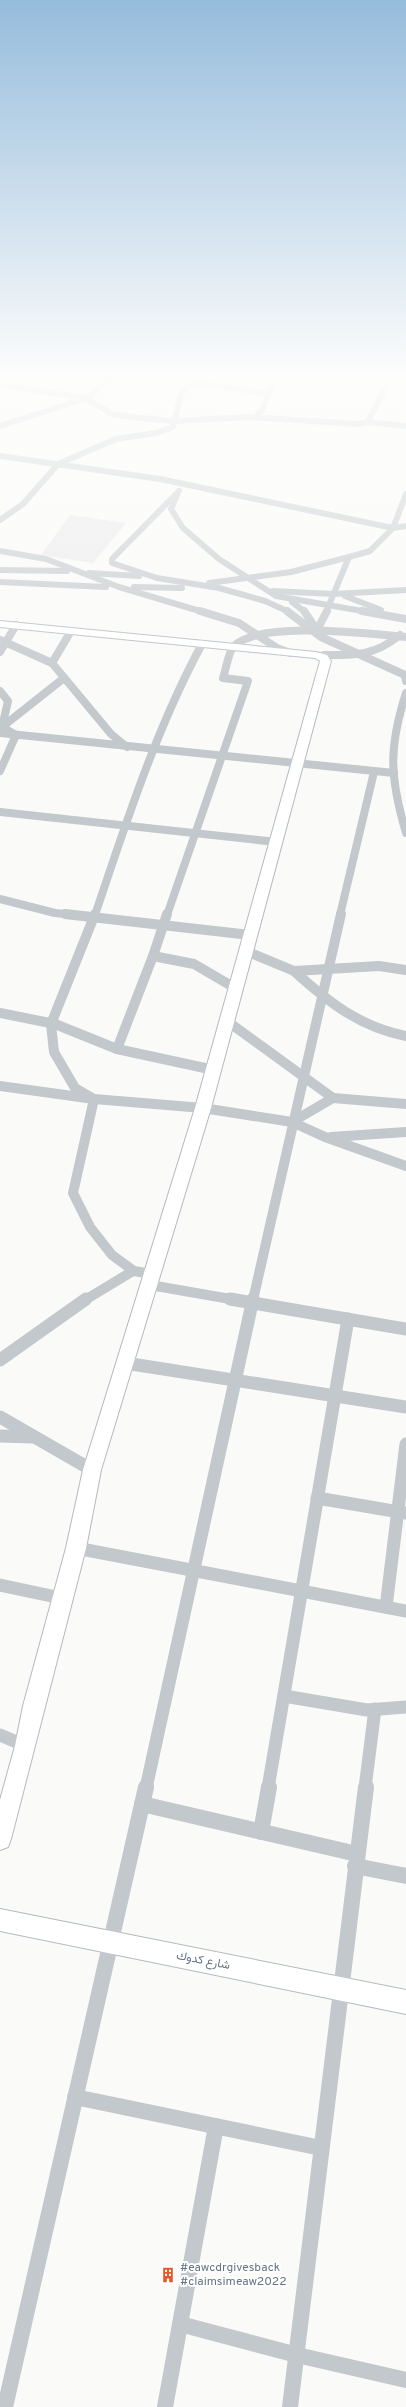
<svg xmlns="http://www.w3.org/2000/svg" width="406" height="2407" font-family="Overpass,Vazirmatn,sans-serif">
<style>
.built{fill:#e8e9e9}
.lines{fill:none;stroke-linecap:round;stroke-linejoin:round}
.secondary-casing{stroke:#b3babf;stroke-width:2}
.street-far4{stroke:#c3c8cc;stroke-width:6}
.street-far3{stroke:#c3c8cc;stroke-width:8}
.street-far2{stroke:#c3c8cc;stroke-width:10}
.street-far1{stroke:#c3c8cc;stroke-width:13}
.street{stroke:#c3c8cc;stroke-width:16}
.secondary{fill:#fff;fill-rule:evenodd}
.labels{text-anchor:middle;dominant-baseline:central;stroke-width:4;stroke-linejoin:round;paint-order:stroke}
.near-street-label{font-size:12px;fill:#657683;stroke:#fff}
.near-poi-label{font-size:12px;fill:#657683;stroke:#fff;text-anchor:start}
</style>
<rect width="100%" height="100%" fill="#fafaf8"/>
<path class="built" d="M 70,515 L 126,523 L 93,563 L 41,555 Z"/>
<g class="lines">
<g class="secondary-casing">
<g id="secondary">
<path d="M 0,621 L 316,652 L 327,655 L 331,661 L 211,1108 L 101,1470 L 86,1548 L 11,1839 L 8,1847 L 0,1850 L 0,1800 L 15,1746 L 23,1706 L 66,1548 L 83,1470 L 195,1108 L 320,661 L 315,658 L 0,627 Z"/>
<path d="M 0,1909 L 406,1990 L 406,2014 L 0,1931 Z"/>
</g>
</g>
<g class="street-far4">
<path d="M 0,385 L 85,398 L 112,414 L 141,418 L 174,421 L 250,417 L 358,424 L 368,422 L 406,426"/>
<path d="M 255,417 L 262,410 L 271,387"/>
<path d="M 368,422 L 386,386"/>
<path d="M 0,426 L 90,397 L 112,373"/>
<path d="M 0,456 L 160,479 L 393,528 L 406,494"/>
<path d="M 179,491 L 112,559 L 112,563 L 157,578 L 219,588 L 265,601 L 289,612"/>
<path d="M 177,495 L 171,509 L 183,528 L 219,559 L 276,596 L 368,612"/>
<path d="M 0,520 L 23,504 L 58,464 L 116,439 L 156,433 L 173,427 L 181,394 L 192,383 C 217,383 242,391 267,393"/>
<path d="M 0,551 L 46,559 L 119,587 L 203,612"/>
<path d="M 0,570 L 67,571"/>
<path d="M 89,573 L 139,576"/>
<path d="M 0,582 L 106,587"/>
<path d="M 209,583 L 291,572 L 349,557"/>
<path d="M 134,587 L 182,588"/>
<path d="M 273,591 L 333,594 L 406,590"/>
<path d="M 345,596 L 381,610"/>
<path d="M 292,602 L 305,612"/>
<path d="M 326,612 L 349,557 L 370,551 L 393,528 L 406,526"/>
</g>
<g class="street-far3">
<path d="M 200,611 L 239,623 L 277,648 L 290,653"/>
<path d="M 287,611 L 321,637 L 405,675 L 406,681"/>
<path d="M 304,611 L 317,630"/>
<path d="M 362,611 L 406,619"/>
<path d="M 317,630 L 327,611"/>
<path d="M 71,631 L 52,663 L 111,734 L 127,747"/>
<path d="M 0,640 L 52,663"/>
<path d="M 0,652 L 16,625"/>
<path d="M 324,655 C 356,655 374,656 400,635"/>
<path d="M 0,691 L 8,701 L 2,727 L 16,735 L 0,771"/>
<path d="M 406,693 C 388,749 390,778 406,833"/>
<path d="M 2,727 L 64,678"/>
<path d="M 0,733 L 394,773"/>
<path d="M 0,812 L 276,842"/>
<path d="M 0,899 L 55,913 L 74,915"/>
<path d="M 95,915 C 126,823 156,729 202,644"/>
<path d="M 167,915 L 248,681 L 223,678 C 226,670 228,652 234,646 C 261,620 369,634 406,637"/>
<path d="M 340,915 L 374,772"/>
</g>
<g class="street-far2">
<path d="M 65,914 L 250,935"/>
<path d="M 95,914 L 51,1024 L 54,1052 L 75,1088 L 94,1099 L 73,1193 L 90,1227 L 112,1255 L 134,1271 L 151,1274"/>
<path d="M 167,914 L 153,956 L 194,964 L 235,988"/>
<path d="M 246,951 L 294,971 L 379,966 L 406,970"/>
<path d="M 294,971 C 328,1002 360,1027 406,1036"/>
<path d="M 0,1013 L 55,1024 L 117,1049 L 214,1070"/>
<path d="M 227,1021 L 333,1098"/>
<path d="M 117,1049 L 153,956"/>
<path d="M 0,1086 L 94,1099 L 203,1108 L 292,1122 L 325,1137 L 406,1166"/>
<path d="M 292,1122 L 333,1098 L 406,1104"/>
<path d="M 331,1137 L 406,1132"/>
<path d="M 150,1285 L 236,1300"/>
<path d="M 85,1300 L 133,1271"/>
<path d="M 253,1300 L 341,914"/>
</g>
<g class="street-far1">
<path d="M 230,1299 L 406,1329"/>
<path d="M 0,1360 L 86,1299"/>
<path d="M 125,1363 L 406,1407"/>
<path d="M 0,1417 L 92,1470"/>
<path d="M 0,1436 L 33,1437"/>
<path d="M 317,1498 L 406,1513"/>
<path d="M 76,1548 L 406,1611"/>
<path d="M 0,1585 L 61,1598"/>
<path d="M 386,1607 L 406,1444"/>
<path d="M 284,1696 L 367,1710 L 406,1707"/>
<path d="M 0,1735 L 26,1746"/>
<path d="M 146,1788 L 253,1299"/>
<path d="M 268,1788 L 348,1319"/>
<path d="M 365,1788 L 375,1709"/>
</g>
<g class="street">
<path d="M 142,1804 L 357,1854"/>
<path d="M 261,1832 L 269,1787"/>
<path d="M 355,1866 L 406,1876"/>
<path d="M 75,2097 L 321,2148"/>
<path d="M 180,2324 L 297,2355 L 406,2380"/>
<path d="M 5,2407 L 146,1787"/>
<path d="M 165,2407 L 216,2126"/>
<path d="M 290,2407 L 366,1787"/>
</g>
<use href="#secondary" class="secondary"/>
</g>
<linearGradient id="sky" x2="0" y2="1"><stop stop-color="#96bcdc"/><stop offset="0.53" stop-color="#fdfdfc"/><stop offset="1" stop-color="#fdfdfc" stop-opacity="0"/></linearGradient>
<rect width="406" height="710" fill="url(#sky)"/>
<defs>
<g id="building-bare" transform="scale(1.2)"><path d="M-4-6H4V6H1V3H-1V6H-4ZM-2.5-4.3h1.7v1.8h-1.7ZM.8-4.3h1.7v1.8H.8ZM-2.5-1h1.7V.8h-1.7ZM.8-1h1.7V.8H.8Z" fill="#e4572e" stroke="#fff" stroke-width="2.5" paint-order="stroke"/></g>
</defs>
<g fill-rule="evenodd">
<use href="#building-bare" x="168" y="2275"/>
</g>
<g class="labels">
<g class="near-street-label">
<text transform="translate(203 1961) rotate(11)">شارع كدوك</text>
</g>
<g class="near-poi-label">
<text x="180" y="2268">#eawcdrgivesback<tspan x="180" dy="14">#claimsimeaw2022</tspan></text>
</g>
</g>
</svg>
